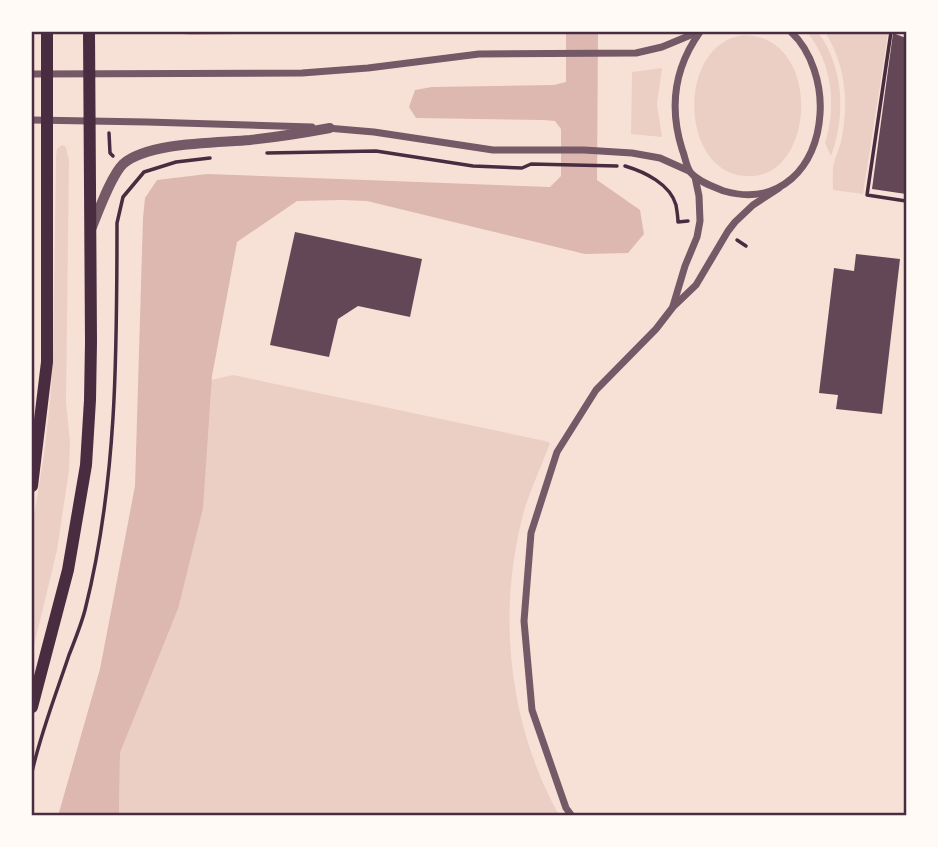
<svg xmlns="http://www.w3.org/2000/svg" width="938" height="847" font-family="'Open Sans',sans-serif">
<style>
.green{fill:#ebcfc5}
.water{fill:#dcb8b0}
.building{fill:#644757}
.lines{fill:none;stroke-linecap:round;stroke-linejoin:round}
.path{stroke:#4a2c40;stroke-width:3.5}
.minor{stroke:#755966;stroke-width:7}
.tertiary{stroke:#755966;stroke-width:10}
.secondary{stroke:#4a2c40;stroke-width:12}
.neatline{fill:none;stroke:#4a2c40;stroke-width:2.5}
</style>
<rect width="100%" height="100%" fill="#f7e1d7"/>
<g class="green">
<path d="M 807,32 L 818,32 C 844,68 846,115 831,156 L 825,143 C 837,105 832,63 807,32 Z"/>
<path d="M 825,32 L 881,32 L 888,34 L 863,194 L 833,190 C 833,181 832,171 834,163 C 836,154 841,146 842,137 C 849,100 845,64 825,32 Z"/>
<path d="M 743,35 C 822,35 816,172 753,176 C 679,181 674,45 743,35 Z"/>
<path d="M 662,68 L 657,104 L 662,137 L 631,134 L 632,72 Z"/>
<path d="M 62,145 L 66,147 L 69,161 L 66,402 L 70,443 L 69,470 L 57,550 L 32,654 L 32,528 L 44,455 L 50,402 L 53,357 L 56,158 L 57,149 Z"/>
<path d="M 233,375 L 545,441 L 550,443 C 542,465 532,486 525,508 C 496,609 508,724 559,815 L 119,816 L 120,753 L 178,609 L 211,380 Z"/>
</g>
<g class="water">
<path d="M 162,32 L 340,32 L 191,35 Z"/>
<path d="M 566,32 L 598,32 L 597,180 L 640,210 L 644,234 L 628,253 L 585,254 L 367,201 L 342,200 L 297,201 L 237,242 L 212,376 L 203,508 L 178,609 L 120,753 L 119,815 L 58,816 L 100,669 L 135,486 L 143,218 L 145,198 L 157,180 L 207,174 L 550,187 L 561,176 L 561,129 L 555,121 L 544,120 L 416,118 L 409,107 L 415,90 L 432,87 L 554,85 L 566,82 Z"/>
</g>
<g class="building">
<path d="M 893,33 L 906,38 L 906,194 L 872,189 Z"/>
<path d="M 295,232 L 422,259 L 410,317 L 358,306 L 338,319 L 329,357 L 270,345 Z"/>
<path d="M 856,254 L 900,259 L 882,414 L 836,409 L 838,395 L 819,393 L 834,268 L 854,271 Z"/>
</g>
<g class="lines">
<g class="path">
<path d="M 891,32 L 867,195 L 906,201"/>
<path d="M 109,133 L 110,153 L 113,156"/>
<path d="M 267,153 L 376,151 L 473,166 L 522,168 L 531,164 L 617,166"/>
<path d="M 625,166 C 645,172 670,184 676,205 C 677,211 678,217 678,222 L 688,221"/>
<path d="M 737,240 L 746,246"/>
<path d="M 32,772 C 41,732 56,694 69,655 C 75,640 81,625 85,610 C 117,483 117,353 117,223 L 123,197 L 144,172 L 176,162 L 210,158"/>
</g>
<g class="minor">
<path d="M 700,32 C 674,68 669,107 682,149 C 685,156 686,167 691,173 C 699,182 714,187 724,191 C 779,207 817,168 820,114 C 822,86 812,51 791,32"/>
<path d="M 32,74 L 302,73 L 368,68 L 479,54 L 636,53 L 662,47 L 698,32"/>
<path d="M 32,120 L 147,122 L 312,127"/>
<path d="M 327,128 L 374,132 L 493,150 L 584,150 L 632,153 L 660,158 L 689,171"/>
<path d="M 673,306 L 685,266 L 697,237 L 700,221 L 699,196 L 695,177"/>
<path d="M 572,816 L 566,808 L 532,710 L 524,621 L 531,533 L 557,452 L 596,390 L 656,329 L 673,307 L 696,285 L 728,231 L 735,222 L 753,205 L 779,188"/>
</g>
<path class="tertiary" d="M 92,227 C 99,210 111,176 123,164 C 148,142 216,143 250,140 C 277,137 303,133 330,128"/>
<g class="secondary">
<path d="M 32,486 L 47,362 L 47,32"/>
<path d="M 32,707 L 68,570 L 86,465 L 90,400 L 91,342 L 89,32"/>
</g>
</g>
<rect width="938" height="847" fill="none" stroke="#fffaf5" stroke-width="66"/>
<rect x="33" y="33" width="872" height="781" class="neatline"/>
</svg>
